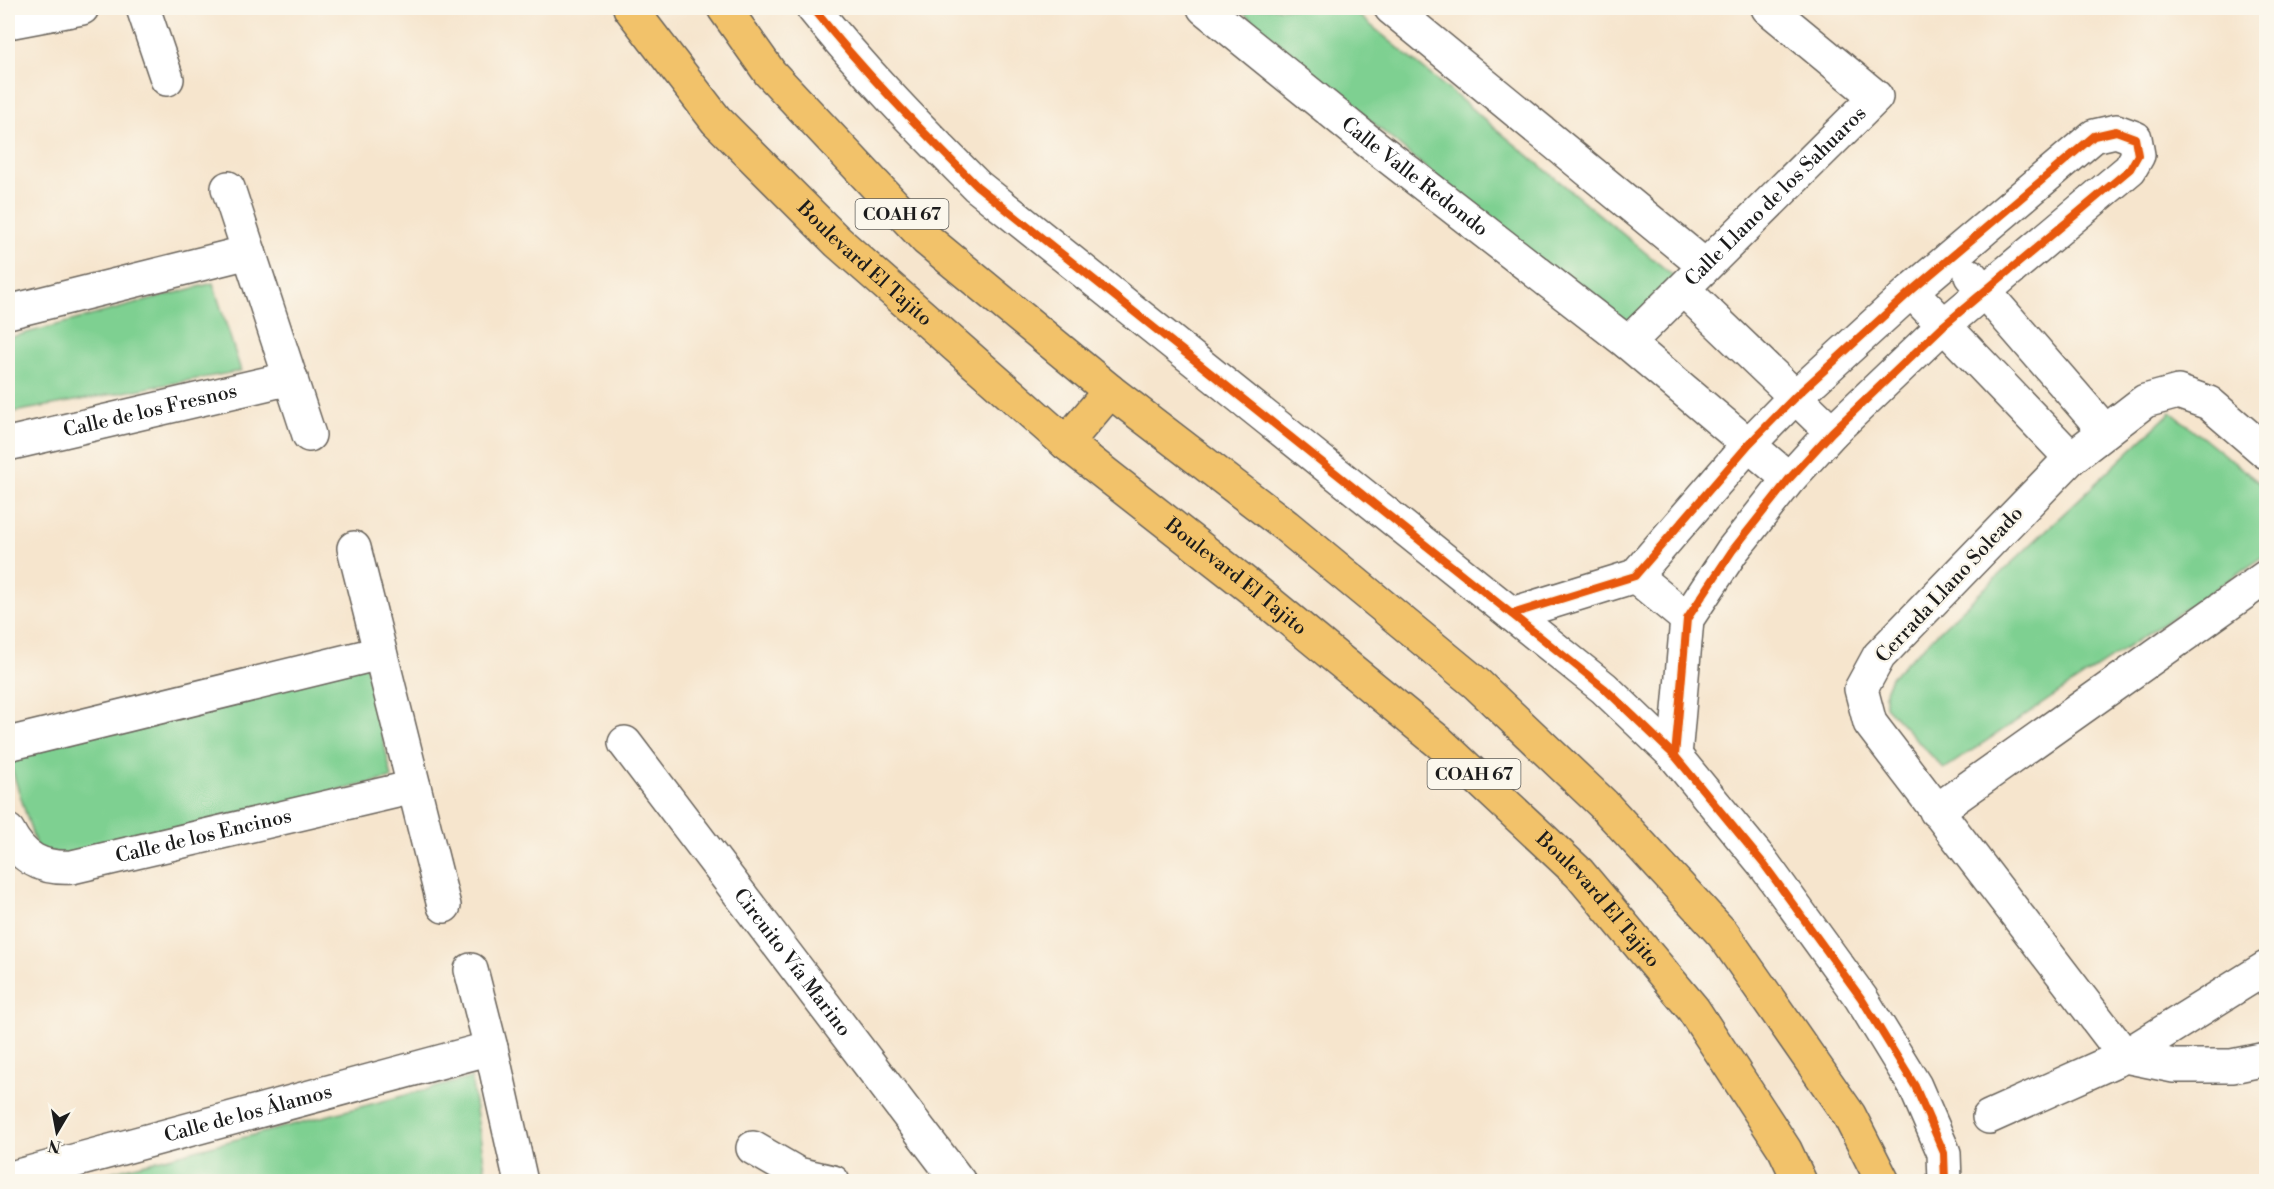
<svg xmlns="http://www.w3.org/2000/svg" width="2274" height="1189" font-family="'Libre Bodoni',serif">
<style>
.green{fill:#7ed091;stroke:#4d7656;stroke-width:1.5}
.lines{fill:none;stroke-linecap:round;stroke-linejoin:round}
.street-casing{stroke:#68625a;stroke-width:36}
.primary-casing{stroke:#68625a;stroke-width:36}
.street{stroke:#fff;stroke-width:33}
.primary{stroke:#f2c26a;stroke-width:33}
.cycleway-casing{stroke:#fbf7ec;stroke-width:11}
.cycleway{stroke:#e8590c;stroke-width:8}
.labels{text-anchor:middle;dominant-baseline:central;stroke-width:5;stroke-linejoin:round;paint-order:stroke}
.shield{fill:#fbf7ec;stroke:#5f5e5a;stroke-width:1.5}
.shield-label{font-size:18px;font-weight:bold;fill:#1c1c1c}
.street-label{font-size:20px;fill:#1c1c1c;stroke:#fbf7ec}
</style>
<rect width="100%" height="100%" fill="#fbf7ec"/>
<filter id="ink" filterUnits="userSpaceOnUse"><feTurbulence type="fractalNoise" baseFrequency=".0167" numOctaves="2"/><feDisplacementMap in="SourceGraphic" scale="12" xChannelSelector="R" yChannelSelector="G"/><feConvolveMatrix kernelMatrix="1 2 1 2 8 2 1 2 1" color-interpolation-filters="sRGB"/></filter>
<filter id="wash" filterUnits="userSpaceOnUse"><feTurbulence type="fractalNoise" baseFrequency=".008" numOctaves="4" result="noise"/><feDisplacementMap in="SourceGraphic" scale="24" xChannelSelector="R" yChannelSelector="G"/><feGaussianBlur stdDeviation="1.35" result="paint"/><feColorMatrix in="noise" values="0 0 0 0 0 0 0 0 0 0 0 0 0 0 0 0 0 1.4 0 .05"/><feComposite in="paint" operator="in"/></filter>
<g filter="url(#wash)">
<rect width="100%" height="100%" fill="#f6e5cd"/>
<g class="green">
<path d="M 1238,8 L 1350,8 L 1676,278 L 1618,332 Z"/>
<path d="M 213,283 L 241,371 L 8,413 L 8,338 Z"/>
<path d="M 2171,412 L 2266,488 L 2266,555 L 1944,769 L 1885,706 L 1885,691 L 1891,677 Z"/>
<path d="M 365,661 L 392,778 L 68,855 L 37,849 L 8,757 Z"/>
<path d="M 471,1078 L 487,1181 L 77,1181 Z"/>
</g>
</g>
<g filter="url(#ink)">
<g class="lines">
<g class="street-casing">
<g id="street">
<path d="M 143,8 L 167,79"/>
<path d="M 813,8 C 863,71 920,129 977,186 L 1604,688 L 1675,756 L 1763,863 L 1861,998 L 1915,1086 L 1944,1153 L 1945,1182"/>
<path id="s1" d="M 1204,8 L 1368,141 L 1628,343 L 1789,479"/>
<path d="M 1391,8 L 1705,266"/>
<path d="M 8,22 L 82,8"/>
<path d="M 228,188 L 309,435"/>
<path d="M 1971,276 L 2105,431"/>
<path d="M 1683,289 L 1832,432"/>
<path d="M 1911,291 L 2071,458"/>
<path d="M 8,312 L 249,252"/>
<path id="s2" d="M 1628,343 L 1876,97 L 1768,8"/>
<path id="s3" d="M 8,444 L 291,378"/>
<path d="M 2266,452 L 2209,403 L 2178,392 L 2145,401 L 2071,458 L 1879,656 L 1861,689 L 1870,723 L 2125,1056 L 2174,1066 L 2232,1066 L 2266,1059"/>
<path d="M 354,548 L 444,906"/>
<path d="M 1635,576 L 1687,619"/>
<path d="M 1512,614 L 1635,576 L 1749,444 L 1795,397 L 1911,291 L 2094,136 L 2116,131 L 2135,138 L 2138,155 L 2130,169 L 1943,326 L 1832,432 L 1789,479 L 1732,551 L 1687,619 L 1675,756"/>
<path id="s4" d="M 625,743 L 959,1182"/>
<path d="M 8,744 L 380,653"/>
<path d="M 1936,811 L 2266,577"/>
<path id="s5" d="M 8,831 C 22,859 42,869 72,867 L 414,787"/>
<path d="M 471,970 L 491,1048 L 521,1182"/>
<path d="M 1989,1117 L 2125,1056 L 2266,968"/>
<path d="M 753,1148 L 798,1174 L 833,1182"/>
<path id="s6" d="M 8,1182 L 18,1176 L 491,1048"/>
</g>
</g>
<g class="primary-casing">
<g id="primary">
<path id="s7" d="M 630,8 L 716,120 L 838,242 L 1066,443 L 1255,591 L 1439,742 L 1579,873 L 1693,1009 L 1785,1150 L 1800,1182"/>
<path d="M 724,8 L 770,73 L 926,239 L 1110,391 L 1286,526 L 1477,684 L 1603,804 L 1723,934 L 1849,1115 L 1883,1182"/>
<path d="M 1066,443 L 1110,391"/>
</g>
</g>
<use href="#street" class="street"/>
<use href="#primary" class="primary"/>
<g class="cycleway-casing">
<g id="cycleway">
<path d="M 813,8 C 863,71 920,129 977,186 L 1604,688 L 1675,756 L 1763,863 L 1861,998 L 1915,1086 L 1944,1153 L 1945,1182"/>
<path d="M 1512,614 L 1635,576 L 1749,444 L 1795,397 L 1911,291 L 2094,136 L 2116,131 L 2135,138 L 2138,155 L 2130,169 L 1943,326 L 1832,432 L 1789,479 L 1732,551 L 1687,619 L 1675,756"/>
</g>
</g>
<use href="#cycleway" class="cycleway"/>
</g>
</g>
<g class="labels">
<g class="shield">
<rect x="855.5" y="199" width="93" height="30" rx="4.5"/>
<rect x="1427.5" y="759" width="93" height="30" rx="4.5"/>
</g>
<g class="shield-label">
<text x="902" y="214">COAH 67</text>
<text x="1474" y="774">COAH 67</text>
</g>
<g class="street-label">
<text stroke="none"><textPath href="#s1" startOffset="270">Calle Valle Redondo</textPath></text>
<text stroke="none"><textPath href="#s2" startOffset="208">Calle Llano de los Sahuaros</textPath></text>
<text stroke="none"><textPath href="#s7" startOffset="348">Boulevard El Tajito</textPath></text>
<text stroke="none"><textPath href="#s3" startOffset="146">Calle de los Fresnos</textPath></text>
<text stroke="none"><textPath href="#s7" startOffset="834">Boulevard El Tajito</textPath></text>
<text transform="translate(1950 585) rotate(-47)">Cerrada Llano Soleado</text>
<text stroke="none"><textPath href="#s5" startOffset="214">Calle de los Encinos</textPath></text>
<text stroke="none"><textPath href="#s7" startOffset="1320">Boulevard El Tajito</textPath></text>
<text stroke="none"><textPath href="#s4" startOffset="276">Circuito Vía Marino</textPath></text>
<text stroke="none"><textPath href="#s6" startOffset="250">Calle de los Álamos</textPath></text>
</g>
</g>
<rect width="2274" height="1189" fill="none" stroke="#fbf7ec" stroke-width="30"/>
<g transform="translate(57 1132) rotate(190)" stroke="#fbf7ec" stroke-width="4.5" paint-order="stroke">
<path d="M0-4.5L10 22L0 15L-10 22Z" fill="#1c1c1c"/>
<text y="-9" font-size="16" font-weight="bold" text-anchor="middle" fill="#1c1c1c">N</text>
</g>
</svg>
